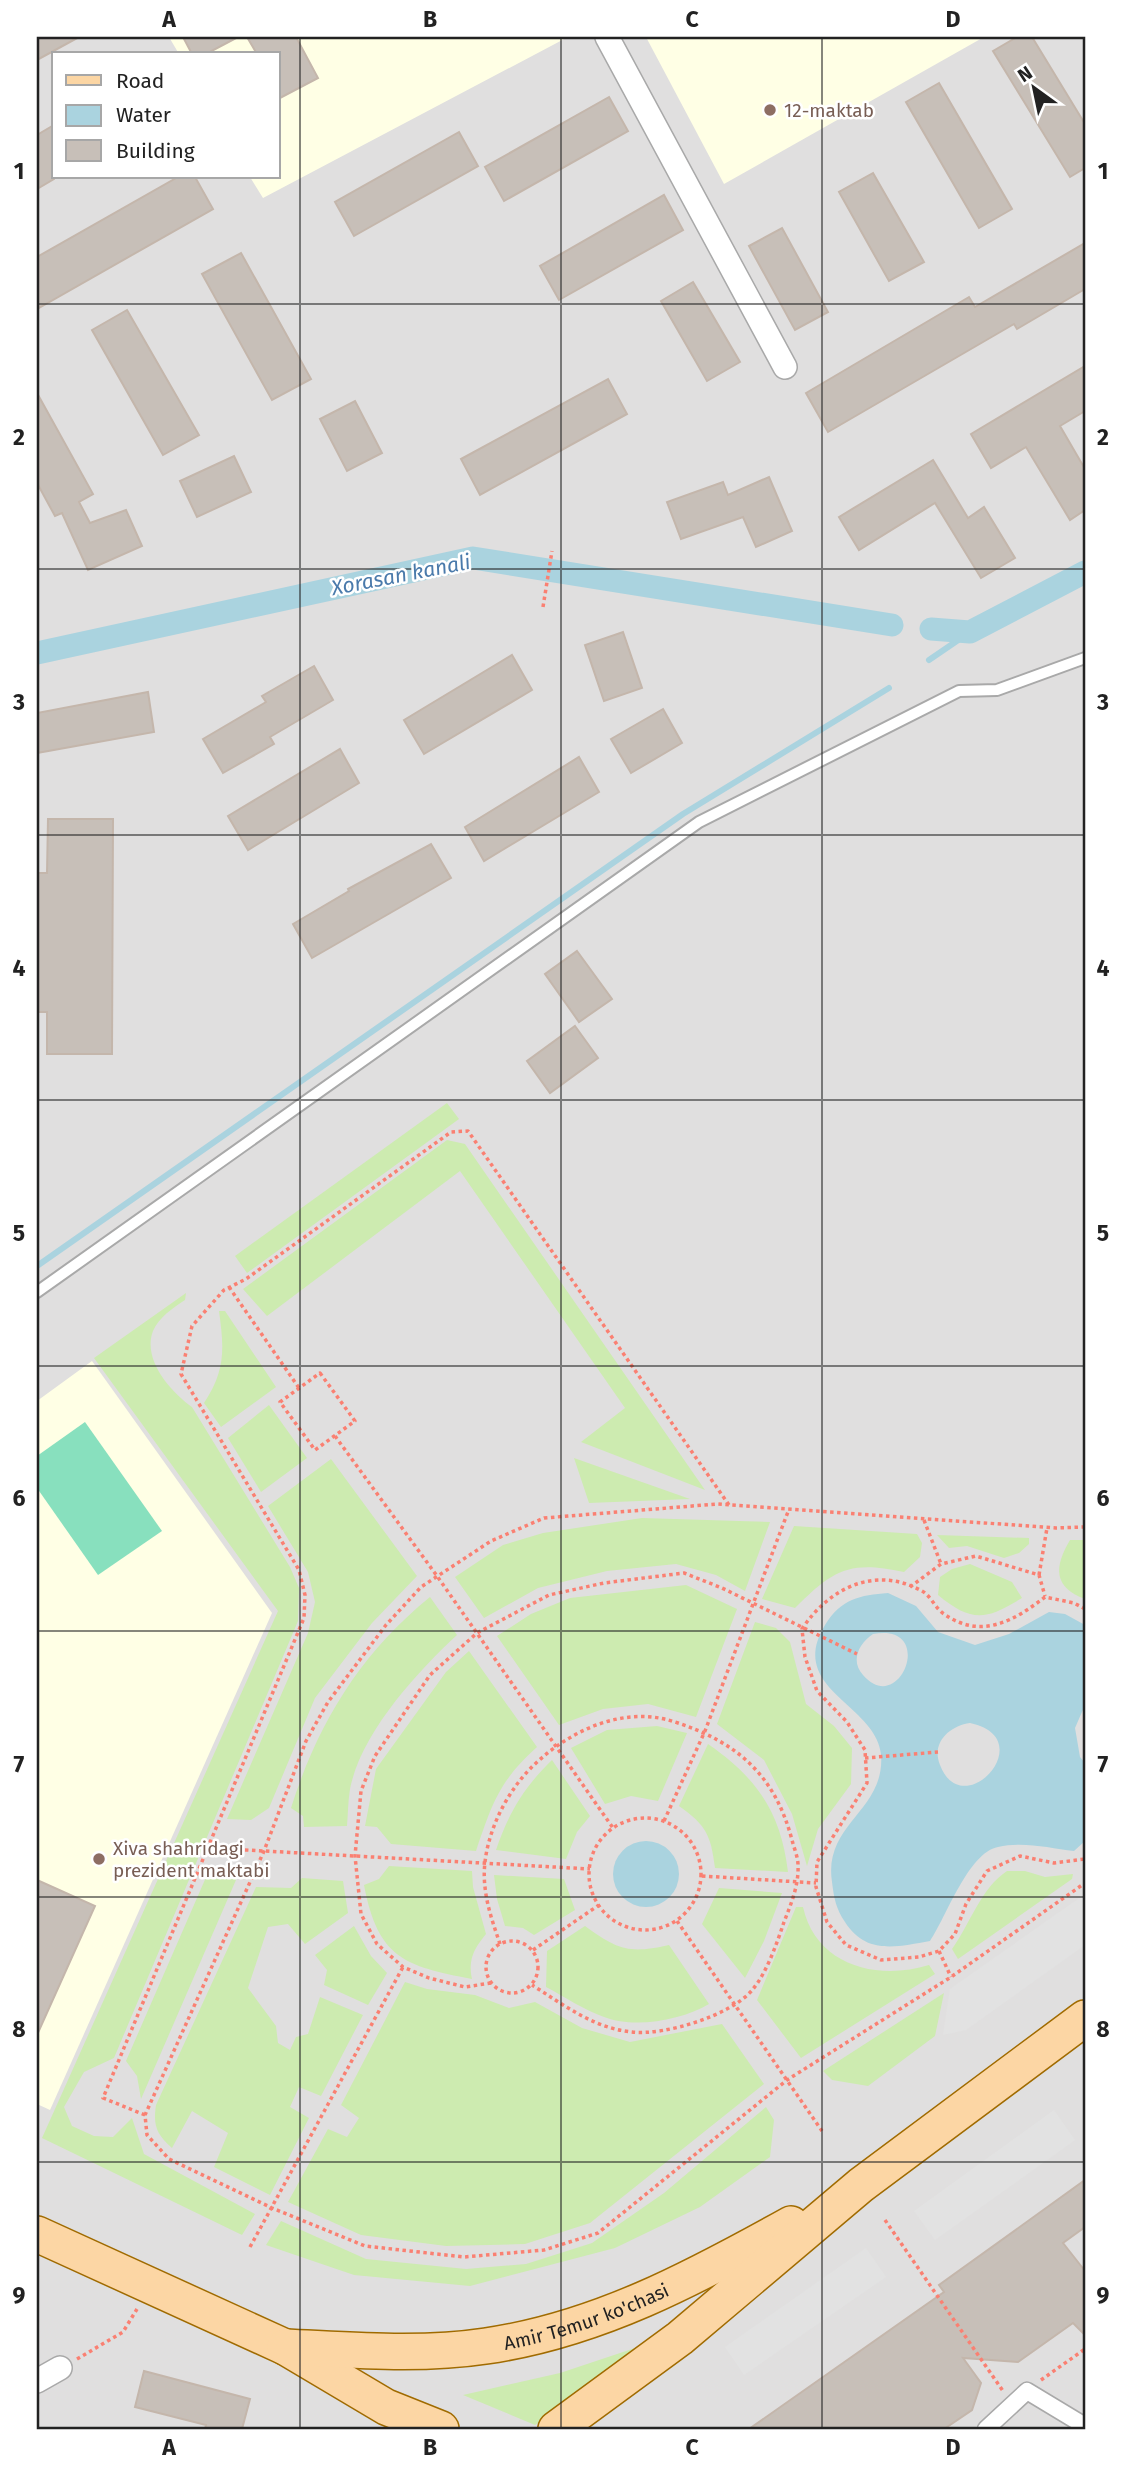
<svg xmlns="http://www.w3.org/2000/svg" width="1122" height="2466" font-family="'Fira Sans',sans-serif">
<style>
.residential{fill:#e0dfdf;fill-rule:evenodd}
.education{fill:#ffffe5}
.grass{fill:#cdebb0}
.pitch{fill:#88e0be}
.parking{fill:#e2e2e2}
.water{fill:#aad3df;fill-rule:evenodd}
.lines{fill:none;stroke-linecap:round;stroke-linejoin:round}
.stream{stroke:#aad3df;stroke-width:6}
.canal{stroke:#aad3df;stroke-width:23}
.building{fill:#c7bfb8;stroke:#c4b6ab;stroke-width:2}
.service-casing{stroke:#a9a9a9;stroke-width:14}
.pedestrian-casing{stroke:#a9a9a9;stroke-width:19}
.minor-casing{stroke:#a9a9a9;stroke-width:26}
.primary-casing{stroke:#a06b00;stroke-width:38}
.path{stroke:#fa8072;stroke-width:3.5;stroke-dasharray:3.5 3.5;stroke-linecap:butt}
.service{stroke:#fff;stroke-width:10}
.pedestrian{stroke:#fff;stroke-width:16}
.minor{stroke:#fff;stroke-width:23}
.primary{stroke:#fcd6a4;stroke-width:35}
.grid{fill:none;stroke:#222;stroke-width:2;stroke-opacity:0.55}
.education-dot{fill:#8d6e63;stroke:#fff;stroke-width:2.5}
.labels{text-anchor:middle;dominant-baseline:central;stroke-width:5;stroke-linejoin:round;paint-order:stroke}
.education-label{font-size:19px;fill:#785e54;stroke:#fff;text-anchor:start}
.street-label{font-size:19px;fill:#222;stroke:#fff}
.water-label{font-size:21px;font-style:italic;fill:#4a7aab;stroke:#fff}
.neatline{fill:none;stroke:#222;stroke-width:2.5}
.grid-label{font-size:23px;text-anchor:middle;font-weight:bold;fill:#222}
</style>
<rect width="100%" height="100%" fill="#f2efe9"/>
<path class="residential" d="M37,37H1085V2429H37ZM54,54H278V177H54Z"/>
<g class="education">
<path d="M169,37H568L263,198L250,177H278V54H179Z"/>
<path d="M646,37H984L724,184Z"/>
<path d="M92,1361L272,1613L50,2110L37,2104V1401Z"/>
</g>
<g class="grass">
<path d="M447,1103L459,1119L247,1273L235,1256Z"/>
<path d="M447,1140L465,1144L705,1490L581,1442L625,1408L460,1171L267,1316L243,1289Z"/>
<path d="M186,1293L185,1300C173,1308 159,1317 153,1331C142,1360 171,1392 192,1407L290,1567L299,1588L298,1621L114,2058L84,2072L64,2107L72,2126L94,2136L113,2137L132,2118L144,2154L255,2214L242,2235L42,2138L278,1611L94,1358Z"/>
<path d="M219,1311H225L276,1387L221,1427L204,1403C226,1370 224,1348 219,1311Z"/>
<path d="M269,1405L307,1458L261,1492L228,1438Z"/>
<path d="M574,1458L690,1499L589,1503Z"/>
<path d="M331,1459L417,1576L372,1623L315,1698L269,1808L251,1820L227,1819L308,1633L315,1602L308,1572L268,1506Z"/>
<path d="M642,1518L770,1522L745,1591L716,1575L676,1564L607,1571L538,1588L484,1618L455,1577L503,1545L543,1533Z"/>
<path d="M794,1526L917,1534L922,1543L920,1557L904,1572C849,1560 833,1570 795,1608L762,1599Z"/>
<path d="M937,1535L1029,1538V1544L1019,1553L1004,1558L967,1546L949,1548Z"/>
<path d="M1070,1540H1085V1599C1053,1587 1054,1567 1070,1540Z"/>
<path d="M970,1564L1012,1582L1022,1598C986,1620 972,1623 938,1595L940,1577L952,1569Z"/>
<path d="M686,1585L737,1609L696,1717L648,1704L603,1709L559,1725L497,1636L531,1614L570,1598Z"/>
<path d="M430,1597L457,1635C417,1672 361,1733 350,1789C348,1801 348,1814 347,1826L304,1827L303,1816L291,1808C318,1723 360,1654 430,1597Z"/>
<path d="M755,1622L776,1628L790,1642L806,1704L834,1726L852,1748L851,1784L818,1829L807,1866L792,1814L764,1760L717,1724Z"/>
<path d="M469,1651L537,1747C499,1781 492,1804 476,1851L391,1844L377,1827L365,1826L376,1769L446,1672Z"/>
<path d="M657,1726L687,1733L658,1801L631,1796L605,1804L571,1748L607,1730Z"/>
<path d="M708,1744C756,1777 781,1812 788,1872L715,1868C711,1835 706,1825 679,1806Z"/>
<path d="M552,1760L590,1816L577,1832L566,1859L496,1850C508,1814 524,1787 552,1760Z"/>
<path d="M389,1866L472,1871L473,1887L486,1934C474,1949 468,1959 472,1979C404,1966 378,1958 364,1885L379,1879Z"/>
<path d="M1007,1871H1025L1045,1877L1073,1874L1072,1879L958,1959L952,1949C970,1924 981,1888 1007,1871Z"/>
<path d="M239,1873L141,2099L137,2076L126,2061L207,1875Z"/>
<path d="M494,1875L564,1879L575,1910L534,1935L523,1928L505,1926L497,1899Z"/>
<path d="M302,1878L343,1881L348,1913L305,1944L288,1924L268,1927L248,1988L276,2026L278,2043L290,2050L296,2037L308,2034L320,1997L363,2015L321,2096L299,2087L290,2107L309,2118L270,2195L214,2167L228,2133L192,2111L172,2148C156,2134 153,2125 156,2105L256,1887L291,1888Z"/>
<path d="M719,1888L782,1893L764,1941L745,1978L702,1924Z"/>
<path d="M796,1907H803C816,1966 878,1981 929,1965L935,1974L801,2058L757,2000Z"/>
<path d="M354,1926L371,1956L387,1973L368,2005L324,1985L327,1970L315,1955Z"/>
<path d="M585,1926C618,1950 629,1954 669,1945L709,2004C682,2020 635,2029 604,2017C584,2010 565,1997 546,1987L547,1951Z"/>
<path d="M405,1982L427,1989L475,1995L509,2008L535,2002L582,2028L630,2042L722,2024L764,2084L590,2223L525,2244L446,2246L361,2235L288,2202L328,2129L347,2137L359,2118L341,2105Z"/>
<path d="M944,1993L935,2036L868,2086L832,2080L823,2071Z"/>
<path d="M766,2107L774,2120L770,2157L700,2207L615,2248L470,2286L354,2275L266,2245L281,2221L366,2259L466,2269L526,2264L592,2243L664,2193Z"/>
<path d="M653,2342L535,2425L463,2395L560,2373Z"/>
</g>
<path class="pitch" d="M85,1422L162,1531L98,1575L37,1488V1456Z"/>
<g class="parking">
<path d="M1085,1894V1945L966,2030L943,2035L950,1989Z"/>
<path d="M1054,2110L1075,2140L935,2240L914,2211Z"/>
<path d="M866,2248L886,2277L744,2375L725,2347Z"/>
</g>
<g class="water">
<path d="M888,1593L916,1606L938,1632L975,1645L1009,1634L1049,1612L1065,1614L1085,1625V1705L1075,1728L1080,1757L1085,1763V1841L1074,1851C1050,1848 1022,1841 998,1847C968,1853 947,1916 930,1941C896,1947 866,1955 845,1922C836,1909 834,1898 832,1882C823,1823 886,1811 881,1754C876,1704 786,1689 825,1625C841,1599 860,1595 888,1593ZM873,1634C937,1622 900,1718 863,1675C850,1661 859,1643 873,1634ZM970,1723C1042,1738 963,1825 940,1765C931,1743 949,1726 970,1723Z"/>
<circle cx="646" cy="1874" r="33"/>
</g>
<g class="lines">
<g class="stream">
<path d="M929,660L970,632"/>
<path d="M37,1266L683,814L889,688"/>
</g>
<g class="canal">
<path d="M931,629L970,632L1085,572"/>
<path d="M37,653L473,558L892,625"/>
</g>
</g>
<g class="building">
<path d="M37,37H79L37,60Z"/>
<path d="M183,37H238L206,54H192Z"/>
<path d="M247,37H296L318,78L278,99V54H257Z"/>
<path d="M1017,37H1032L1085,124V168L1070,177L993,51Z"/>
<path d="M939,83L1012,209L979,228L906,102Z"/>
<path d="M609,97L628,131L504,201L485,167Z"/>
<path d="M54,125V179L37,189V135Z"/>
<path d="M459,132L478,166L354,236L335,202Z"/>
<path d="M873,173L924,262L889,281L839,192Z"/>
<path d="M178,177H195L213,209L37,309V257Z"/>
<path d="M664,195L683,230L559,300L540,266Z"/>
<path d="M782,228L828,312L795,330L749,246Z"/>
<path d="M1085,243V289L1017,329L1014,324L828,432L806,393L969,297L975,307Z"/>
<path d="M241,253L311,379L272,400L202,274Z"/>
<path d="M693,282L740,362L707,381L661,301Z"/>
<path d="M127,310L199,435L163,455L92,330Z"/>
<path d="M1085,366V411L1060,426L1085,469V510L1070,520L1026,447L991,468L971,434Z"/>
<path d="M608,379L627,414L480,495L461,459Z"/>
<path d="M37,393L93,494L79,502L90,523L126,510L142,546L88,570L62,513L55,516L37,483Z"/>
<path d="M355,401L382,453L347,471L320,419Z"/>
<path d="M234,456L251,492L197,517L180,481Z"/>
<path d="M933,460L968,518L984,507L1015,558L981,578L935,503L859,550L839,517Z"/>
<path d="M769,477L792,531L756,547L743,517L681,539L667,502L723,482L728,495Z"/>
<path d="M623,632L642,688L604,701L585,645Z"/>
<path d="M512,655L532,690L424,754L404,720Z"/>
<path d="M314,666L333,700L270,737L274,744L223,773L203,739L266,702L262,696Z"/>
<path d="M148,692L154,732L37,753V713Z"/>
<path d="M663,709L682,743L631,773L611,739Z"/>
<path d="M340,749L359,783L248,850L228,816Z"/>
<path d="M579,757L599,792L484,861L465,827Z"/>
<path d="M48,819H113L112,1054H47V1012H37V873H47Z"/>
<path d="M431,844L451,878L312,958L293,924L349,891L348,889Z"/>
<path d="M577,951L612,999L579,1022L545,974Z"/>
<path d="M575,1026L598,1058L550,1093L527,1061Z"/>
<path d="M37,1880L95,1906L37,2035Z"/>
<path d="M1085,2180V2227L1063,2243L1085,2271V2335L1073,2323L1018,2362L963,2358L981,2383L972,2410L944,2429H749L944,2292L939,2285Z"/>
<path d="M144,2371L250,2399L242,2429H205L206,2425L135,2407Z"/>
</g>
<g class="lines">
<defs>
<path id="service" d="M37,1292L699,822L959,691L997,690L1085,658"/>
<path id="pedestrian" d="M986,2429L1027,2391L1085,2426"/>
<g id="minor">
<path d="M607,37L785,367"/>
<path d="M37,2381L60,2368"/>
</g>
<g id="primary">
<path d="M37,2234L285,2347L386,2407L441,2429"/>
<path id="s1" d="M285,2347C352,2350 420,2356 486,2346C597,2330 694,2278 791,2224"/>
<path d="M556,2429L680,2338L861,2185L1085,2018"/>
</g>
</defs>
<use href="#service" class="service-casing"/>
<use href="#pedestrian" class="pedestrian-casing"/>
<use href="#minor" class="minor-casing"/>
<use href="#primary" class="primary-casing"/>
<g class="path">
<path d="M543,607L552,551"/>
<path d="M229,1287L299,1388"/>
<path d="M320,1373L355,1421L315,1450L280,1402Z"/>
<path d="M335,1436L437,1576L613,1828"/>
<path d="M924,1520L941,1564"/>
<path d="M1085,1527L1056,1528L717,1504L544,1518L491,1541L421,1587L386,1625L328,1702L306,1741L264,1851L145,2115L147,2135L169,2159L272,2208L365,2246L464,2257L544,2250L598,2233L787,2080L951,1977L1085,1883"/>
<path d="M1039,1575L1047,1528"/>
<path d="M910,1587L941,1564L976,1556L1039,1575L1045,1596"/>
<path d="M1085,1609L1074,1603L1045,1597C1014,1621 981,1640 944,1614C935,1608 931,1596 922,1591C875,1565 829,1588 802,1629L805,1657L817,1691L847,1722L865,1750L867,1783L817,1862L816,1887L827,1922L846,1945L881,1960L919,1957L939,1951L955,1934L966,1904L987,1871L1020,1856L1054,1863L1085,1859"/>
<path d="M865,1758L938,1752"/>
<circle cx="645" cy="1874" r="56"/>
<path d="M664,1821L705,1731L789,1509"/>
<path d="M210,1848L590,1869"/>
<path d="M702,1876L816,1883"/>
<path d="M677,1921L822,2131"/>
<circle cx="512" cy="1967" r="26"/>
<path d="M500,1944C494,1926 487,1907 485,1887C480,1847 501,1800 528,1771C564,1733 622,1704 675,1722C737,1742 775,1775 792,1840C794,1848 798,1857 798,1865C799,1885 791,1904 784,1922C777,1943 767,1972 753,1989C733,2015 664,2036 632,2032C593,2028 564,2005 532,1985"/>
<path d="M533,1950L599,1905"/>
<path d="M939,1951L951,1977"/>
<path d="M491,1983L465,1987L429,1978L403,1967L377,1944L361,1914L355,1856L361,1791L375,1756L430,1675L477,1633L549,1595L604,1583L684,1573L722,1588L857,1654"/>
<path d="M145,2115L103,2098L304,1618L305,1595L299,1570L181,1374L192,1326L224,1290L246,1279L451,1132L468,1131L729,1505"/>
<path d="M885,2220L1003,2391"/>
<path d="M250,2247L403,1967"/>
<path d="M77,2359L123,2332L137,2309"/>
<path d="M1041,2380L1085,2349"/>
</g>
<use href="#service" class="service"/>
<use href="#pedestrian" class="pedestrian"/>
<use href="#minor" class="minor"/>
<use href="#primary" class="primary"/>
</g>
<path class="grid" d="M300,37V2429M561,37V2429M822,37V2429M37,304H1085M37,569H1085M37,835H1085M37,1100H1085M37,1366H1085M37,1631H1085M37,1897H1085M37,2162H1085"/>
<g class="education-dot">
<circle cx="770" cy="110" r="7"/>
<circle cx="99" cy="1859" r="7"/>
</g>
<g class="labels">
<g class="education-label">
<text x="784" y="110">12-maktab</text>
<text x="113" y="1848">Xiva shahridagi<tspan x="113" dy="22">prezident maktabi</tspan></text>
</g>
<g class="street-label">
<text stroke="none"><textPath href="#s1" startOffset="306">Amir Temur ko'chasi</textPath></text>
</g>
<g class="water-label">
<text transform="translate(401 575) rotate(-11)">Xorasan kanali</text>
</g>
</g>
<rect width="1122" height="2466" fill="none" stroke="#ffffff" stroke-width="77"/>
<rect x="52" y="52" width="228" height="126" fill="#ffffff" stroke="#a7a7a7" stroke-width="2"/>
<rect x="66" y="75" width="35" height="10" fill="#fcd6a4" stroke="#a7a7a7" stroke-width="2"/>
<text x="116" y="88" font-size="21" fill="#222222">Road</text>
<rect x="66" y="105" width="35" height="21" fill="#aad3df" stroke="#a7a7a7" stroke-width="2"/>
<text x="116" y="122" font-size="21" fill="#222222">Water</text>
<rect x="66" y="140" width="35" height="21" fill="#c7bfb8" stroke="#a7a7a7" stroke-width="2"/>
<text x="116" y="158" font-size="21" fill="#222222">Building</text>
<g transform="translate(1034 88) rotate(327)" stroke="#ffffff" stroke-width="5" paint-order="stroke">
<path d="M0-5L12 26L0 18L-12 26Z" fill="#222222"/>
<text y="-10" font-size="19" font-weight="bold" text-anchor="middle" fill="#222222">N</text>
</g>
<rect x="38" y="38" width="1046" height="2390" class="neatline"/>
<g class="grid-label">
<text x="169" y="27">A</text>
<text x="430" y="27">B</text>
<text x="692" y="27">C</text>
<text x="953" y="27">D</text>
<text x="19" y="179">1</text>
<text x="1103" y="179">1</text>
<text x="19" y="445">2</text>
<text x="1103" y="445">2</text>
<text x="19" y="710">3</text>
<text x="1103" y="710">3</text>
<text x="19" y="976">4</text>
<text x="1103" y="976">4</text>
<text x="19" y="1241">5</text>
<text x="1103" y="1241">5</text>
<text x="19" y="1506">6</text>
<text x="1103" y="1506">6</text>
<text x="19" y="1772">7</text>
<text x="1103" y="1772">7</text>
<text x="19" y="2037">8</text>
<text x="1103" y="2037">8</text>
<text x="19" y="2303">9</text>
<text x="1103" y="2303">9</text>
<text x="169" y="2455">A</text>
<text x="430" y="2455">B</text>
<text x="692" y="2455">C</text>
<text x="953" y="2455">D</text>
</g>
</svg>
